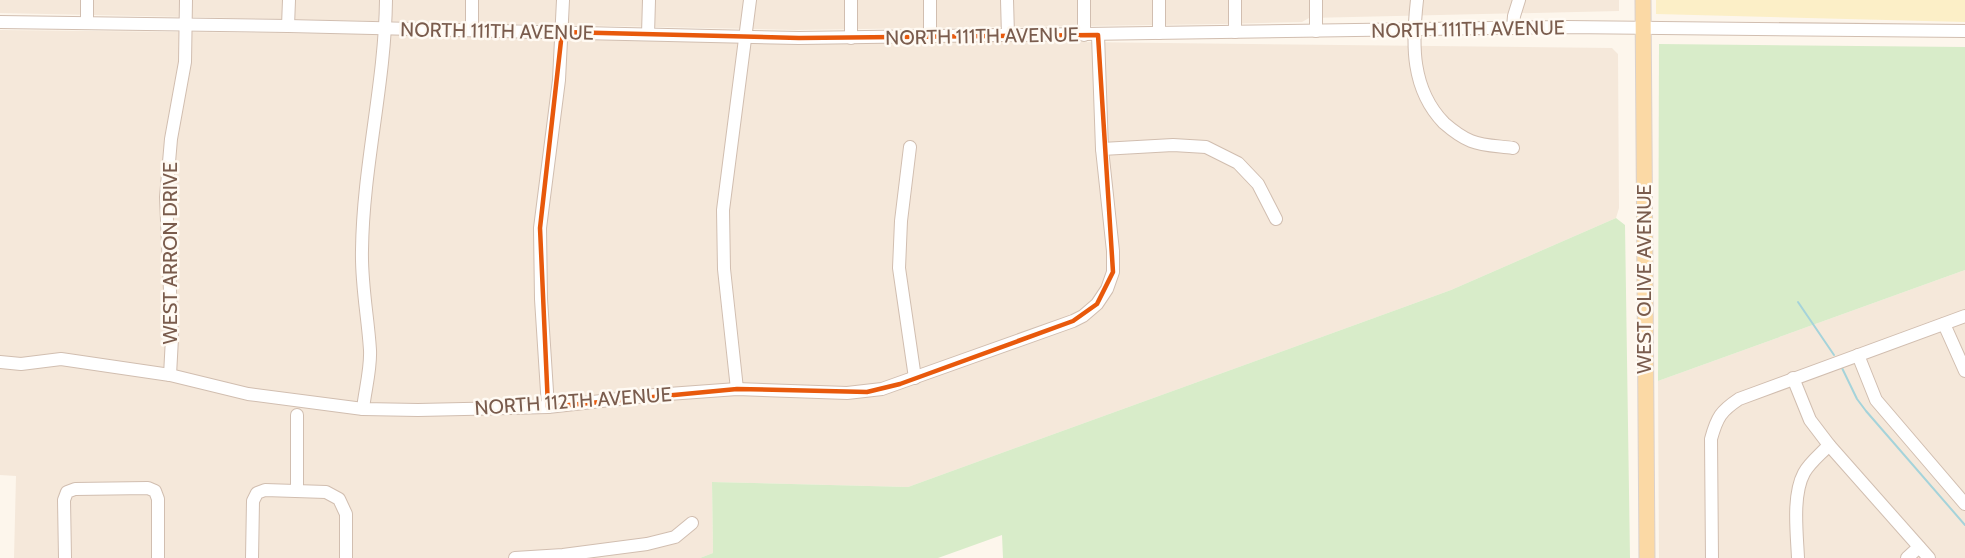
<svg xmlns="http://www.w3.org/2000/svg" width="1965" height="558" font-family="Cabin,sans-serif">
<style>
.residential{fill:#f5e8da}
.green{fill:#d8ecc9}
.sand{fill:#fcefc7}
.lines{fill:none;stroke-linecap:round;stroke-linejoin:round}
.stream{stroke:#a5d3da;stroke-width:2}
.minor-casing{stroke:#d1beb0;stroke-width:14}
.major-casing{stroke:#dad1cd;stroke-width:17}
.minor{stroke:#fff;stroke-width:12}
.major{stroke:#fbd9a5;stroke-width:15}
.marked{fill:none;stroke:#e8590c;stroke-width:4.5;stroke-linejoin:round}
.labels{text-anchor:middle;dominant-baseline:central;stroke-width:5;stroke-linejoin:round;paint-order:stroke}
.street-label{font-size:20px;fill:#7a5c4d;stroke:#fffaf3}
</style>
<rect width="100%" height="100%" fill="#fdf6ec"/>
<g class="residential">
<path d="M0,0H1619V11L1309,18L1302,22L1222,24L795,30L0,13Z"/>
<path d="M0,30L1612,48L1618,54L1619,208L1616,218L1451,290L908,487L712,482L713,553L700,558H14L16,476L0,475Z"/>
<path d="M1965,270V558H1659L1658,381Z"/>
</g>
<g class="green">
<path d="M1659,44L1965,47V270L1658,381Z"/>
<path d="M1616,218L1625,225L1630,558H1003L1002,535L938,558H700L713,553L712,482L908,487L1451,290Z"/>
</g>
<path class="sand" d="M1656,0H1965V22L1656,14Z"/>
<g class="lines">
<g class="stream">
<path d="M1798,302L1834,355"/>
<path d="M1842,368L1857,399L1866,411L1965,525"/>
</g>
<defs>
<g id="minor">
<path d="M851,0V38"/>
<path d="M1007,0L1008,35"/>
<path d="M1084,0V35"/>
<path d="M1159,0V33"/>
<path d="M1235,0V32"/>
<path d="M1417,0C1412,44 1411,89 1444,123C1452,130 1461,137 1471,141C1483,146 1499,146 1513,148"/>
<path d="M0,22L288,26L799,38L1566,27L1965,31"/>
<path d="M87,23V0"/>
<path d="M288,26L289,0"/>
<path d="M1513,28L1514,16L1519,0"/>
<path d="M472,30V0"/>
<path d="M1316,31V0"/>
<path d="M648,34L649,0"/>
<path d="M930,36V0"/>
<path d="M910,147L901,221L899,268L915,378"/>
<path d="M1102,149L1173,145L1206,147L1238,163L1258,184L1276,219"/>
<path d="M1944,324L1965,371"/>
<path d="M1858,355L1876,400L1965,504"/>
<path d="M0,362L21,364L61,359L170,375L248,394L363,409L418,410L548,407L655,395L737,389L847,393L882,389L1073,321L1083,316L1097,304L1107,289L1113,272V251L1102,149L1098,35"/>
<path d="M170,375L172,338L166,197L171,139L185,62L186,0"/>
<path d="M1793,378L1810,420L1829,445L1929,558"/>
<path d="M737,389L724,269L723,210L750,0"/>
<path d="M548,407L541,299L540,228L559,80L563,0"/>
<path d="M363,409C365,390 371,369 370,350C368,317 361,284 362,250C363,166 385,84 386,0"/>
<path d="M297,415V491"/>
<path d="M65,558L64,500L67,492L75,489L148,488L155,491L158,499V558"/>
<path d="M252,558L253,501L257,493L265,490L326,492L339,499L346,514V558"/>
<path d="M515,558L563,555L647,544L675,537L692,523"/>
<path d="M1712,558L1711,439C1717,417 1721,411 1739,399L1965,316"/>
<path d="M1798,558C1797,534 1792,495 1804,473C1810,462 1821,454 1829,445"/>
<path d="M1907,558L1919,547"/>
</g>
<path id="major" d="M1643,0L1647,558"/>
</defs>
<use href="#minor" class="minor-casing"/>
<use href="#major" class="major-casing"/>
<use href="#minor" class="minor"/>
<use href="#major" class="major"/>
</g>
<path class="marked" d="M562,32L799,38L1098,35L1113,272L1097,304L1073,321L900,384L867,392L737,389L548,407L540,228Z"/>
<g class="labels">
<g class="street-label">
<text transform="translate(1468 29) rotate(-1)">NORTH 111TH AVENUE</text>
<text transform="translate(497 31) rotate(1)">NORTH 111TH AVENUE</text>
<text transform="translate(982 36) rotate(-1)">NORTH 111TH AVENUE</text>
<text transform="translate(170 253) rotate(-90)">WEST ARRON DRIVE</text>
<text transform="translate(1644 279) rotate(-90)">WEST OLIVE AVENUE</text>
<text transform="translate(573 401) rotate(-4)">NORTH 112TH AVENUE</text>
</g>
</g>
</svg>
